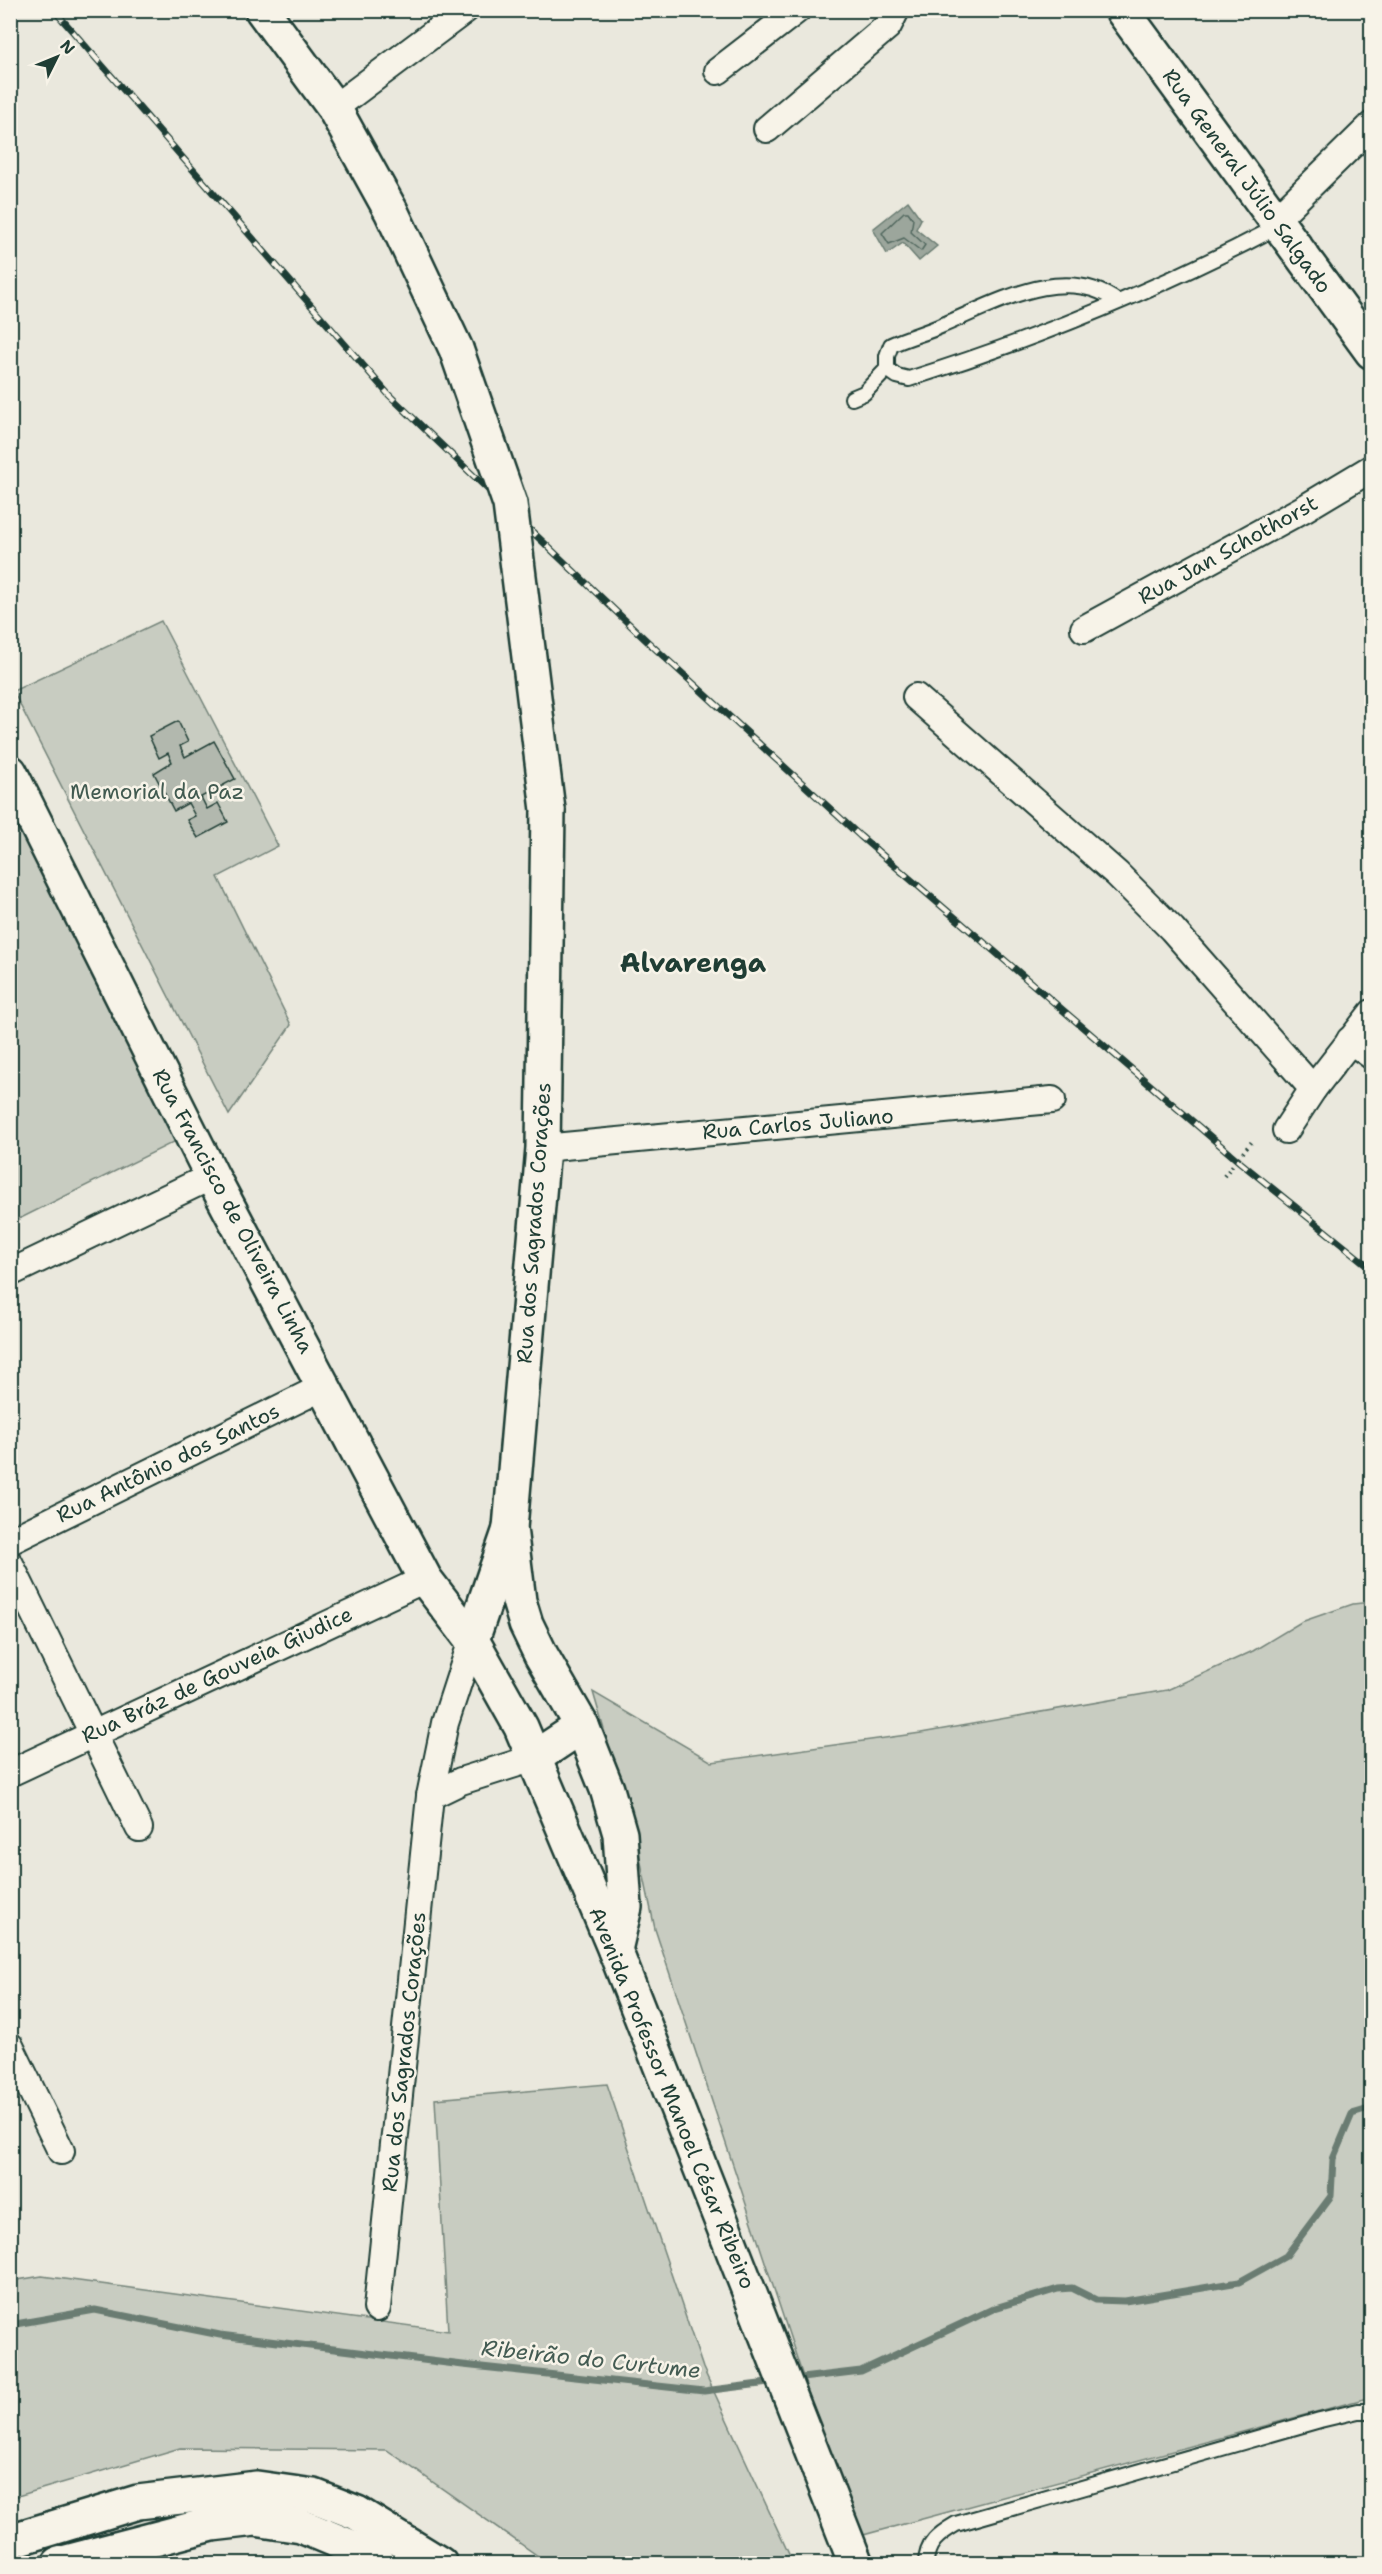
<svg xmlns="http://www.w3.org/2000/svg" width="1382" height="2574" font-family="'Shantell Sans',sans-serif">
<style>
.green{fill:#c8ccc1;stroke:#74847a;stroke-width:1.5}
.water{fill:#9ca69c;stroke:#6a7c72;stroke-width:1.5}
.lines{fill:none;stroke-linecap:round;stroke-linejoin:round}
.shore{stroke:#51675e;stroke-width:1.5}
.stream{stroke:#6a7c72;stroke-width:7}
.building{fill:#b2b8ae;stroke:#1f3d34;stroke-width:1.5}
.service-casing{stroke:#1f3d34;stroke-width:18}
.minor-casing{stroke:#1f3d34;stroke-width:30}
.tertiary-casing{stroke:#1f3d34;stroke-width:38}
.secondary-casing{stroke:#1f3d34;stroke-width:38}
.primary-casing{stroke:#1f3d34;stroke-width:38}
.path{stroke:#1f3d34;stroke-width:4;stroke-dasharray:1.5 4.5;stroke-linecap:butt}
.service{stroke:#f7f3e8;stroke-width:14}
.minor{stroke:#f7f3e8;stroke-width:26}
.tertiary{stroke:#f7f3e8;stroke-width:33}
.secondary{stroke:#f7f3e8;stroke-width:33}
.primary{stroke:#f7f3e8;stroke-width:33}
.rail-casing{stroke:#1f3d34;stroke-width:7}
.rail{stroke:#f7f3e8;stroke-width:4.5;stroke-dasharray:14;stroke-linecap:butt}
.secondary-bridge-casing{stroke:#1f3d34;stroke-width:38;stroke-linecap:butt}
.secondary-bridge{stroke:#f7f3e8;stroke-width:33}
.labels{text-anchor:middle;dominant-baseline:central;stroke-width:5;stroke-linejoin:round;paint-order:stroke}
.street-label{font-size:21px;fill:#1f3d34;stroke:#f7f3e8}
.park-label{font-size:21px;fill:#415a50;stroke:#f7f3e8}
.water-label{font-size:22px;font-style:italic;fill:#445c53;stroke:#f7f3e8}
.district-label{font-size:27px;font-weight:bold;fill:#1f3d34;stroke:#f7f3e8}
</style>
<rect width="100%" height="100%" fill="#eae8dd"/>
<filter id="ink" filterUnits="userSpaceOnUse"><feTurbulence type="fractalNoise" baseFrequency=".0167" numOctaves="2"/><feDisplacementMap in="SourceGraphic" scale="12" xChannelSelector="R" yChannelSelector="G"/><feConvolveMatrix kernelMatrix="1 2 1 2 8 2 1 2 1" color-interpolation-filters="sRGB"/></filter>
<g filter="url(#ink)">
<g class="green">
<path d="M161,621L278,846L218,877L291,1025L229,1115L13,691Z"/>
<path d="M10,805L176,1141L11,1223H10Z"/>
<path d="M1371,1602V2397L856,2537L655,1929L636,1839L593,1692L712,1762L921,1733L1167,1690L1253,1651L1301,1622L1353,1604Z"/>
<path d="M607,2084L703,2368L793,2563H548L387,2450L180,2448L11,2498V2281L42,2276L448,2331L435,2099Z"/>
</g>
<path class="water" d="M908,201L921,219L916,229L937,246L919,261L903,243L887,254L873,229Z"/>
<g class="lines">
<path class="shore" d="M904,212H908L913,219L911,232L925,245L921,251L904,238L889,244L882,233Z"/>
<g class="stream">
<path d="M10,2325L95,2310L220,2335L463,2365L704,2391L776,2382"/>
<path d="M793,2379L861,2371L995,2308L1058,2289L1072,2288L1096,2300L1125,2301L1239,2282L1286,2256L1331,2196L1333,2159L1352,2114L1372,2108"/>
</g>
</g>
<path class="building" d="M178,721L188,742L180,746L185,757L214,741L235,779L201,797L207,809L218,803L228,822L198,838L187,820L195,816L188,803L174,811L154,773L172,762L168,753L159,758L149,736Z"/>
<g class="lines">
<defs>
<g id="service">
<path d="M1118,302C1065,262 996,303 943,325C926,333 908,337 891,345L887,356V369L897,376L909,379C1037,339 1161,288 1279,226"/>
<path d="M852,398L864,393L887,369"/>
<path d="M926,2564C926,2543 939,2534 956,2524L1320,2420L1358,2411H1372"/>
</g>
<g id="minor">
<path d="M718,71L797,10"/>
<path d="M334,108L465,10"/>
<path d="M767,129L888,26L896,10"/>
<path d="M1275,220L1372,125"/>
<path d="M1084,629L1305,508L1372,468"/>
<path d="M916,697L1117,874L1172,929L1313,1089"/>
<path d="M1350,1040L1372,1056"/>
<path d="M1286,1130L1313,1089L1372,1013"/>
<path d="M543,1148L1052,1100"/>
<path d="M10,1273L212,1176"/>
<path d="M10,1541L325,1386"/>
<path d="M10,1564L139,1828"/>
<path d="M10,1773L425,1579"/>
<path d="M430,1796L461,1781L534,1758"/>
<path d="M10,2046L61,2151"/>
<path d="M377,2308L430,1796L445,1723L472,1640"/>
</g>
<path id="tertiary" d="M1122,10L1372,352"/>
<g id="secondary">
<path d="M262,10L334,108L391,211L456,349"/>
<path d="M10,772L212,1176L425,1579L472,1640L521,1727L615,1950L856,2564"/>
<path d="M548,810L543,1148L510,1528L519,1601L526,1624L541,1655L582,1726L607,1789L620,1834L625,1907L615,1950"/>
<path d="M472,1640L510,1529"/>
<path d="M534,1758L582,1726"/>
</g>
<g id="primary">
<path d="M10,2541L138,2502L257,2488L314,2496L357,2513L440,2564"/>
<path d="M59,2564L212,2524L255,2519L301,2526L356,2549L379,2564"/>
</g>
</defs>
<use href="#service" class="service-casing"/>
<use href="#minor" class="minor-casing"/>
<use href="#tertiary" class="tertiary-casing"/>
<use href="#secondary" class="secondary-casing"/>
<use href="#primary" class="primary-casing"/>
<path class="path" d="M1224,1176L1254,1139"/>
<use href="#service" class="service"/>
<use href="#minor" class="minor"/>
<use href="#tertiary" class="tertiary"/>
<use href="#secondary" class="secondary"/>
<use href="#primary" class="primary"/>
<defs>
<path id="rail" d="M54,10L389,395L648,642L860,836L1241,1163L1372,1269"/>
</defs>
<use href="#rail" class="rail-casing"/>
<use href="#rail" class="rail"/>
<defs>
<path id="secondary-bridge" d="M456,349L510,504L548,810"/>
</defs>
<use href="#secondary-bridge" class="secondary-bridge-casing"/>
<use href="#secondary-bridge" class="secondary-bridge"/>
</g>
</g>
<g class="labels">
<g class="street-label">
<text transform="translate(1247 181) rotate(54)">Rua General Júlio Salgado</text>
<text transform="translate(1228 550) rotate(-29)">Rua Jan Schothorst</text>
<text transform="translate(798 1124) rotate(-5)">Rua Carlos Juliano</text>
<text transform="translate(233 1211) rotate(62)">Rua Francisco de Oliveira Linha</text>
<text transform="translate(534 1223) rotate(-86)">Rua dos Sagrados Corações</text>
<text transform="translate(168 1463) rotate(-26)">Rua Antônio dos Santos</text>
<text transform="translate(217 1675) rotate(-25)">Rua Bráz de Gouveia Giudice</text>
<text transform="translate(404 2052) rotate(-84)">Rua dos Sagrados Corações</text>
<text transform="translate(672 2098) rotate(68)">Avenida Professor Manoel César Ribeiro</text>
</g>
<g class="park-label">
<text x="157" y="792">Memorial da Paz</text>
</g>
<g class="water-label">
<text transform="translate(591 2359) rotate(6)">Ribeirão do Curtume</text>
</g>
<g class="district-label">
<text x="693" y="962">Alvarenga</text>
</g>
</g>
<rect width="1382" height="2574" fill="none" stroke="#f7f3e8" stroke-width="36"/>
<rect x="18" y="18" width="1346" height="2538" fill="none" stroke="#1f3d34" stroke-width="2" filter="url(#ink)"/>
<g transform="translate(57 57) rotate(47)" stroke="#f7f3e8" stroke-width="4.5" paint-order="stroke">
<path d="M0-4.5L10 22L0 15L-10 22Z" fill="#1f3d34"/>
<text y="-9" font-size="16" font-weight="bold" text-anchor="middle" fill="#1f3d34">N</text>
</g>
</svg>
